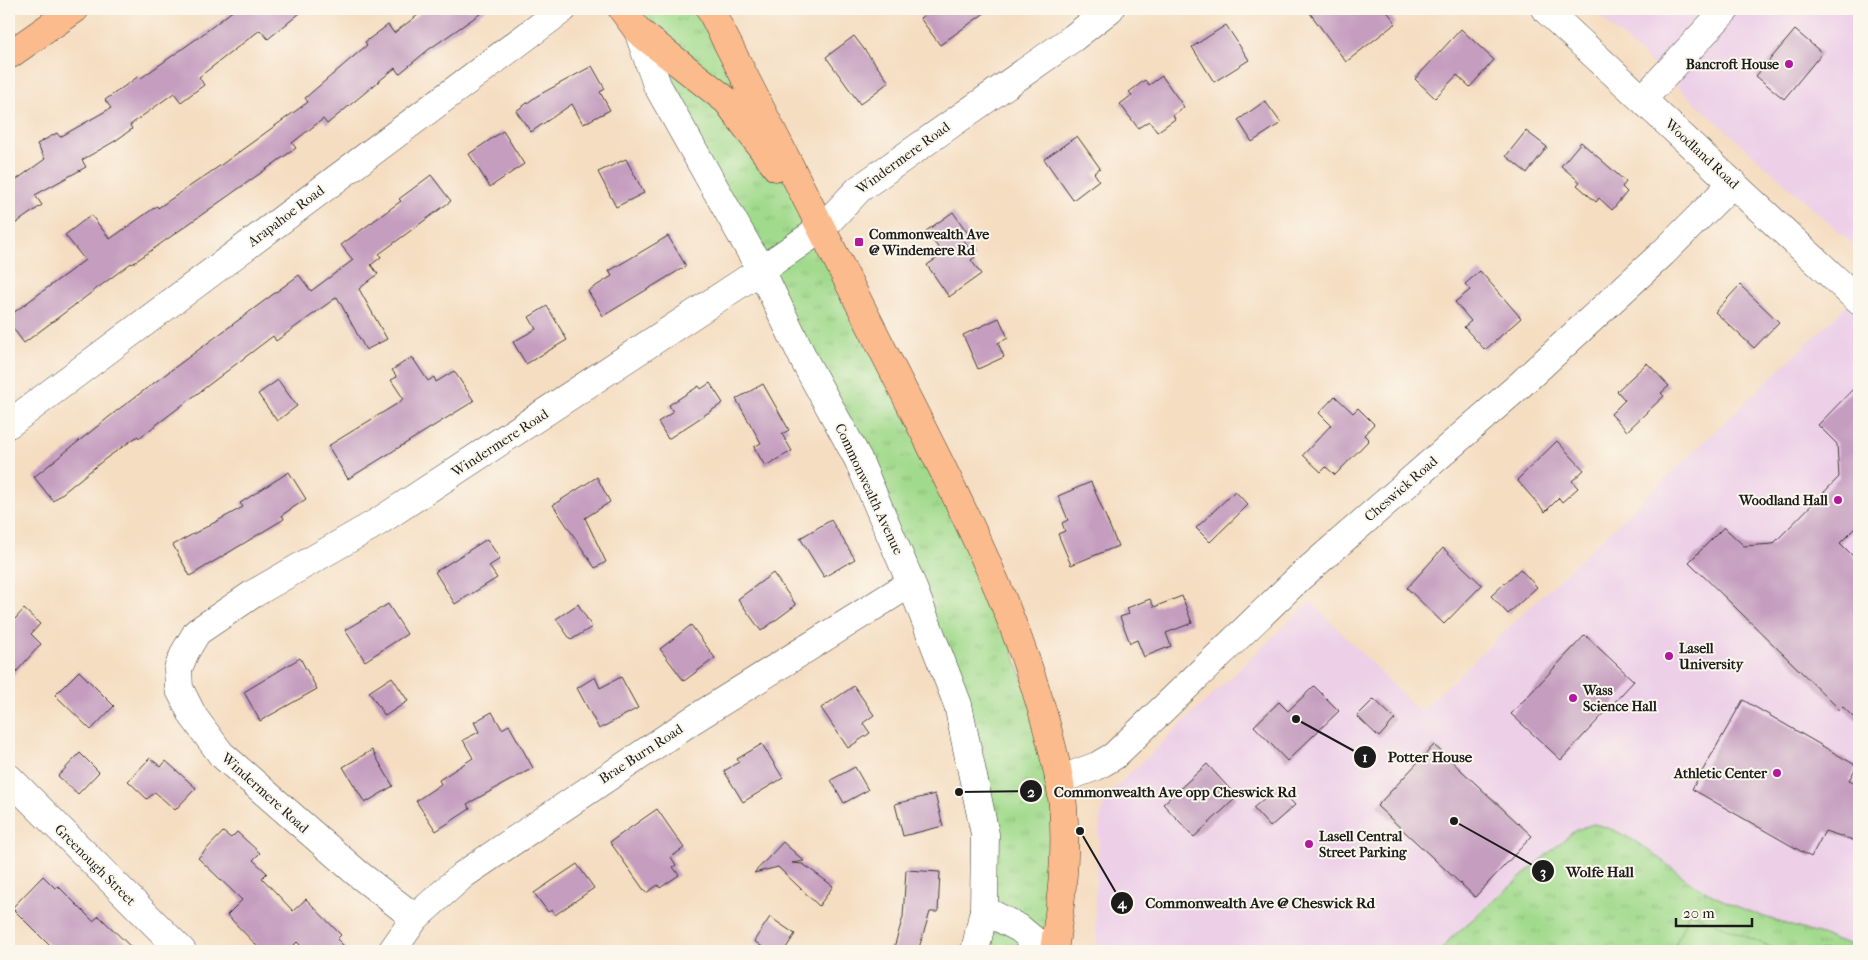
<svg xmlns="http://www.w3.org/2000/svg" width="1868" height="960" font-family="'IM FELL French Canon',serif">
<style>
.built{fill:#edd0e8}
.park{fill:url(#park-tufts);stroke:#5e7b54}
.garden{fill:#a1da8c;stroke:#5e7b54}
.building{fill:#c59ebf}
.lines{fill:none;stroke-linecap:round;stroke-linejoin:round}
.minor-casing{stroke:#3d3935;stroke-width:29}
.major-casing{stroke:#3d3935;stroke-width:29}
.minor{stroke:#fff;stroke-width:28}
.major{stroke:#fbbb8c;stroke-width:28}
.poi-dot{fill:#b5179e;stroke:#fbf7ec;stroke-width:2}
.labels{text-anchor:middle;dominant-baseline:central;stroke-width:4;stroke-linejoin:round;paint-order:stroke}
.poi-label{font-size:14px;font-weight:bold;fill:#1c1c1c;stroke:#fbf7ec;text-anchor:start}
.street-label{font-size:14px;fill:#1c1c1c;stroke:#fbf7ec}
.leader{fill:none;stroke:#1c1c1c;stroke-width:2}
.callout-dot{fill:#1c1c1c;stroke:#fbf7ec;stroke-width:2}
.mark-label{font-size:15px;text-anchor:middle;font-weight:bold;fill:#fff}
.callout-label{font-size:15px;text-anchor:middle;font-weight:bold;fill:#1c1c1c;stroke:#fbf7ec;stroke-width:4;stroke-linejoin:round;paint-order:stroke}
</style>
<defs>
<pattern id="park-tufts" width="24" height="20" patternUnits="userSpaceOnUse" patternTransform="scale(1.25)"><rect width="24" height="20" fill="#a1da8c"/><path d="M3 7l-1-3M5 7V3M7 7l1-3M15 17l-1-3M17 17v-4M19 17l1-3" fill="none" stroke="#8aba78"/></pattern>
</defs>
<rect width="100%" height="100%" fill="#fbf7ec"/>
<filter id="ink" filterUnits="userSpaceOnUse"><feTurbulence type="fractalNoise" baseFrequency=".02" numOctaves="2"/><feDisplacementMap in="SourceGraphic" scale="10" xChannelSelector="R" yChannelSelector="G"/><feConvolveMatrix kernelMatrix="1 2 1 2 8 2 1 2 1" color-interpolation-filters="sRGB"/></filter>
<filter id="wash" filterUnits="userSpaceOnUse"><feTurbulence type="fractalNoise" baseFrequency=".0096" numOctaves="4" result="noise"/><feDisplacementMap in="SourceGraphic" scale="20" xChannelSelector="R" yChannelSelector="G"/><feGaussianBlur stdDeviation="1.12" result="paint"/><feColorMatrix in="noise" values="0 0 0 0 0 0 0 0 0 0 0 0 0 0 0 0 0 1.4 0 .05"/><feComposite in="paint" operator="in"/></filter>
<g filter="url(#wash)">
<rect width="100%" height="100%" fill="#f5ddc1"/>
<g class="built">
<path d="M1592,9H1859V250L1608,24Z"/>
<path d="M1859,294V951H1097L1095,900L1100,820L1105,801L1114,789L1310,601L1420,712Z"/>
</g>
<g class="park">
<path d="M618,9H710L958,499L1059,780L1054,951H975L985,834L911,583Z"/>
<path d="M1593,824C1640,833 1672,875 1714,896C1758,918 1808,930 1855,946L1859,948V951H1440L1450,939L1574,831Z"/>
</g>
<path class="garden" d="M1689,912L1780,951H1673Z"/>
<g id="blocks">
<g class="building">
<path d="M235,9H305L268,39L260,30L199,77L204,85L181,102L174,93L130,125L132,129L115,141L82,160L86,167L35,195L42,205L9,228V185L45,159L37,144L57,133L60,137L111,108L105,100L139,76L141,78L199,37Z"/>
<path d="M426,9H487L428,50L399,74L395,68L327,124L323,119L292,143L296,148L132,264L131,263L24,343L9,323V316L85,260L65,235L91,215L110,239L157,206L158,208L221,165L308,102L305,98L367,45L365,42L388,25L394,33Z"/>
<path d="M933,9H990L940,45L920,18Z"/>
<path d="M1307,9H1385L1396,23L1346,62Z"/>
<path d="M1226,25L1249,60L1214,82L1192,47Z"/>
<path d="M1461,29L1494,60L1470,87L1457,75L1435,98L1415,79Z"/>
<path d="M1795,30L1822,53L1784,99L1756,76Z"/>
<path d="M854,36L889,82L860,104L826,57Z"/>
<path d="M592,66L605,89L600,92L610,110L583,124L572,104L531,132L516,111L537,96Z"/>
<path d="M1162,76L1184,107L1173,115L1175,119L1157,132L1149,121L1138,128L1120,104L1132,95L1129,92L1145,80L1149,85Z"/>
<path d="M1265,101L1281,123L1252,142L1238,120Z"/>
<path d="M503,131L524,164L490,187L469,154Z"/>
<path d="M1526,131L1547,147L1527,173L1506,156Z"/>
<path d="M1077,136L1100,168L1094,173L1099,180L1073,200L1044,159Z"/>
<path d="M1581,142L1626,182L1622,187L1627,192L1612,210L1599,198L1596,202L1577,185L1580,182L1561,166Z"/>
<path d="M626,159L644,193L616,207L598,172Z"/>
<path d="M431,175L451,201L379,254L381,257L371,265L378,274L359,289L387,339L366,350L337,297L276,341L273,336L139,438L138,436L105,459L53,501L34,477L119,409L299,275L311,291L353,260L341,245L401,201L399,199Z"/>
<path d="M953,212L969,235L963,240L975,257L971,260L981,274L949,297L927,265L943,254L926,231Z"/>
<path d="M668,236L686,266L603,316L588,291L612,276L609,271Z"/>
<path d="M1480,271L1521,318L1485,350L1464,327L1471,321L1455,302L1470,290L1465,284Z"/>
<path d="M1740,285L1779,322L1754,348L1715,312Z"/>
<path d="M547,306L567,340L526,364L513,342L536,329L529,317Z"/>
<path d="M999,318L1008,338L998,343L1004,357L978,369L963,335Z"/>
<path d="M412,357L428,381L434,377L436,382L454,371L474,401L348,479L328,446L400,402L403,398L391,380L397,377L392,370Z"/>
<path d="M1647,363L1669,386L1661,393L1664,396L1627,431L1611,414L1625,400L1617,391Z"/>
<path d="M278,380L297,406L277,421L258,394Z"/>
<path d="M710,383L723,403L668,439L658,422L673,412L669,405L699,386L701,389Z"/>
<path d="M1859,383V524L1840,543L1859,562V723L1843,707L1840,710L1689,562L1724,527L1744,546L1773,544L1839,477L1837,444L1818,425Z"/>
<path d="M763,384L789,430L782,434L792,451L765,466L754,447L761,443L736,399Z"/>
<path d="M1335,396L1353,413L1358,408L1374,424L1364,435L1369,440L1335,475L1326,467L1321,472L1303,455L1331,425L1319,413Z"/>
<path d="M1557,441L1584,470L1572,481L1578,488L1562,502L1559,498L1545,512L1517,480Z"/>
<path d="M289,472L306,499L282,515L284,519L190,576L173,545L243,507L240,503Z"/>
<path d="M597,477L610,502L585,518L606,562L595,568L553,505Z"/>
<path d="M1091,482L1118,546L1071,565L1058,534L1065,531L1062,523L1068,520L1058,496Z"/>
<path d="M1235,491L1248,505L1210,542L1196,528Z"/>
<path d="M831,520L855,559L824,577L800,538Z"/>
<path d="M487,539L500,559L489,566L497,578L455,604L435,572Z"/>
<path d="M1443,548L1482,585L1444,624L1407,588Z"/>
<path d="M1520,569L1537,587L1508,614L1491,596Z"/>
<path d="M773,573L796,605L761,631L738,599Z"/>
<path d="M1182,596L1192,623L1166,633L1171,646L1144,657L1137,640L1130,643L1120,617L1129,614L1127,608L1150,599L1154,607Z"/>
<path d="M388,604L407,634L365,661L345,630Z"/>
<path d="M578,604L592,627L571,640L556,619Z"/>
<path d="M24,609L40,624L31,634L41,644L9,680V613L15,619Z"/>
<path d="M691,625L715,658L684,681L660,649Z"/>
<path d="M1585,635L1634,681L1561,760L1511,714Z"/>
<path d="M300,658L317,689L260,721L244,692Z"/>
<path d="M79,671L114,706L91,730L55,695Z"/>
<path d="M392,677L408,701L385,716L369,692Z"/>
<path d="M595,677L600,688L621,677L638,708L599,729L577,688Z"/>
<path d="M854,686L874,715L863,723L870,733L848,748L821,708Z"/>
<path d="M1314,686L1339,711L1287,761L1254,726L1279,702L1288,711Z"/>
<path d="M1374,699L1395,719L1379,737L1357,716Z"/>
<path d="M1743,700L1857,766L1849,780L1859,785V842L1825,831L1811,857L1692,789Z"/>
<path d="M492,712L502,729L509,725L533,768L467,804L470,809L436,831L416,801L441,784L439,780L473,758L463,740L479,732L474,722Z"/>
<path d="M762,744L783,778L743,802L724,771L739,762L737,759Z"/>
<path d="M1434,745L1532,836L1475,897L1377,806Z"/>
<path d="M372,750L393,786L365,803L343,767Z"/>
<path d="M80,753L99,772L78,794L58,776Z"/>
<path d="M150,758L161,767L166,761L196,788L175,810L155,792L147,799L128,781Z"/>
<path d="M1207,764L1237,797L1194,837L1163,804Z"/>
<path d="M855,767L868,790L844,803L831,780Z"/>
<path d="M1278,787L1295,805L1270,827L1253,808Z"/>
<path d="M935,794L943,826L903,836L895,804Z"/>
<path d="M657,809L684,848L671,857L676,865L673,867L679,875L660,888L658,885L646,893L610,842Z"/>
<path d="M223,832L231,838L237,832L260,853L253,860L267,873L262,878L293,911L306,899L341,935L337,939L349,951H306L297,942L288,951H262L227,915L242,900L198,858Z"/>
<path d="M783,842L804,861L792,863L803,864L833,886L819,906L778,867L754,873Z"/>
<path d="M577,864L594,888L555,915L552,910L548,912L534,893Z"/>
<path d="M906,870L940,872L938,912H930L918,951H893L903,917Z"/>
<path d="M43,876L55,888L58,886L93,921L99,916L135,951H55L12,908Z"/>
<path d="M770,917L795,934L784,951H768L754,941Z"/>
</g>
</g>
</g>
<g filter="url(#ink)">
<use href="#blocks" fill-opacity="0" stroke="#3d3935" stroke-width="1"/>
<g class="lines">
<defs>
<g id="minor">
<path d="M1545,9L1859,301"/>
<path d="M638,31L657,85L761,270L805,362L858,459L911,583L958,705L985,834L984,910L975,951"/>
<path d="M1643,99L1726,9"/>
<path d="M9,424L563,9"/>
<path d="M9,778L182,951"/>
<path d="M1059,780L1097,766L1114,756L1299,578L1520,385L1663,253L1733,183"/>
<path d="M984,910L1019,928L1047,951"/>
<path d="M415,918L357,873L221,754L193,716L179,688L178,669L185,652L197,632L253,594L378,522L761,270L822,228L859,189L1073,38L1110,9"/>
<path d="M392,951L415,918L463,875L691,721L911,583"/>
</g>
<g id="major">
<path d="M622,9L638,31L727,101L776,167"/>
<path d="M710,9C774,135 839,262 902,388C965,513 1031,640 1059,778C1070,833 1062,896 1054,951"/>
<path d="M9,55L75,9"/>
</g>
</defs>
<use href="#minor" class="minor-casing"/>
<use href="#major" class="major-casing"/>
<use href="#minor" class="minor"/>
<use href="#major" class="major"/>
</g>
</g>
<g class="poi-dot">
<circle cx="1789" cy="64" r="5"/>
<rect x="854" y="237" width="10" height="10" rx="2.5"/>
<circle cx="1838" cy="500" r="5"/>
<circle cx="1669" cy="656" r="5"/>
<circle cx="1573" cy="698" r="5"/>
<circle cx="1777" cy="773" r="5"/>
<circle cx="1309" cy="844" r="5"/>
</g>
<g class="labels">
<g class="poi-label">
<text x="1779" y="64" text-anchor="end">Bancroft House</text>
<text x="869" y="234">Commonwealth Ave<tspan x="869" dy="16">@ Windemere Rd</tspan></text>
<text x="1828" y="500" text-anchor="end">Woodland Hall</text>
<text x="1679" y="648">Lasell<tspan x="1679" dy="16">University</tspan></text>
<text x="1583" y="690">Wass<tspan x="1583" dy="16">Science Hall</tspan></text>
<text x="1767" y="773" text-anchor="end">Athletic Center</text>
<text x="1319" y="836">Lasell Central<tspan x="1319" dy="16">Street Parking</tspan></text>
</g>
<g class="street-label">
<text transform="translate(1702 154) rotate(43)">Woodland Road</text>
<text transform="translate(903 158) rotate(-36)">Windermere Road</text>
<text transform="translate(286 216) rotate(-37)">Arapahoe Road</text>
<text transform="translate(500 443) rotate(-33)">Windermere Road</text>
<text transform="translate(869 489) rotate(65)">Commonwealth Avenue</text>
<text transform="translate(1401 489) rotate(-41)">Cheswick Road</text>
<text transform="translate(641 754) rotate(-33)">Brae Burn Road</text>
<text transform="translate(265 793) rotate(42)">Windermere Road</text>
<text transform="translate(95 865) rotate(45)">Greenough Street</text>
</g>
</g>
<path class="leader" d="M1296 719L1365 757M959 792L1031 791M1454 821L1543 871M1080 831L1122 903"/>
<g class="callout-dot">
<circle cx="1296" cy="719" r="5"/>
<circle cx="959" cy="792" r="5"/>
<circle cx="1454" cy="821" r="5"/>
<circle cx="1080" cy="831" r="5"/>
<circle cx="1365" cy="757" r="12"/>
<circle cx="1031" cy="791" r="12"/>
<circle cx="1543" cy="871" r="12"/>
<circle cx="1122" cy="903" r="12"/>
</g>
<g class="mark-label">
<text x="1365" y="762">1</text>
<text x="1031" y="797">2</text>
<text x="1543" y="877">3</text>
<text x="1122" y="908">4</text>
</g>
<g class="callout-label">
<text x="1430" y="762">Potter House</text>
<text x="1175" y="797">Commonwealth Ave opp Cheswick Rd</text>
<text x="1600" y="877">Wolfe Hall</text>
<text x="1260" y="908">Commonwealth Ave @ Cheswick Rd</text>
</g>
<rect width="1868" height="960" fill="none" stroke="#fbf7ec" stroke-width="30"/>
<path d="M1676 918v8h76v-8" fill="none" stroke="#1c1c1c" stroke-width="2.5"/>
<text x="1683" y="918" font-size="15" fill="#1c1c1c" stroke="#fbf7ec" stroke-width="4" paint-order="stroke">20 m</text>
</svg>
